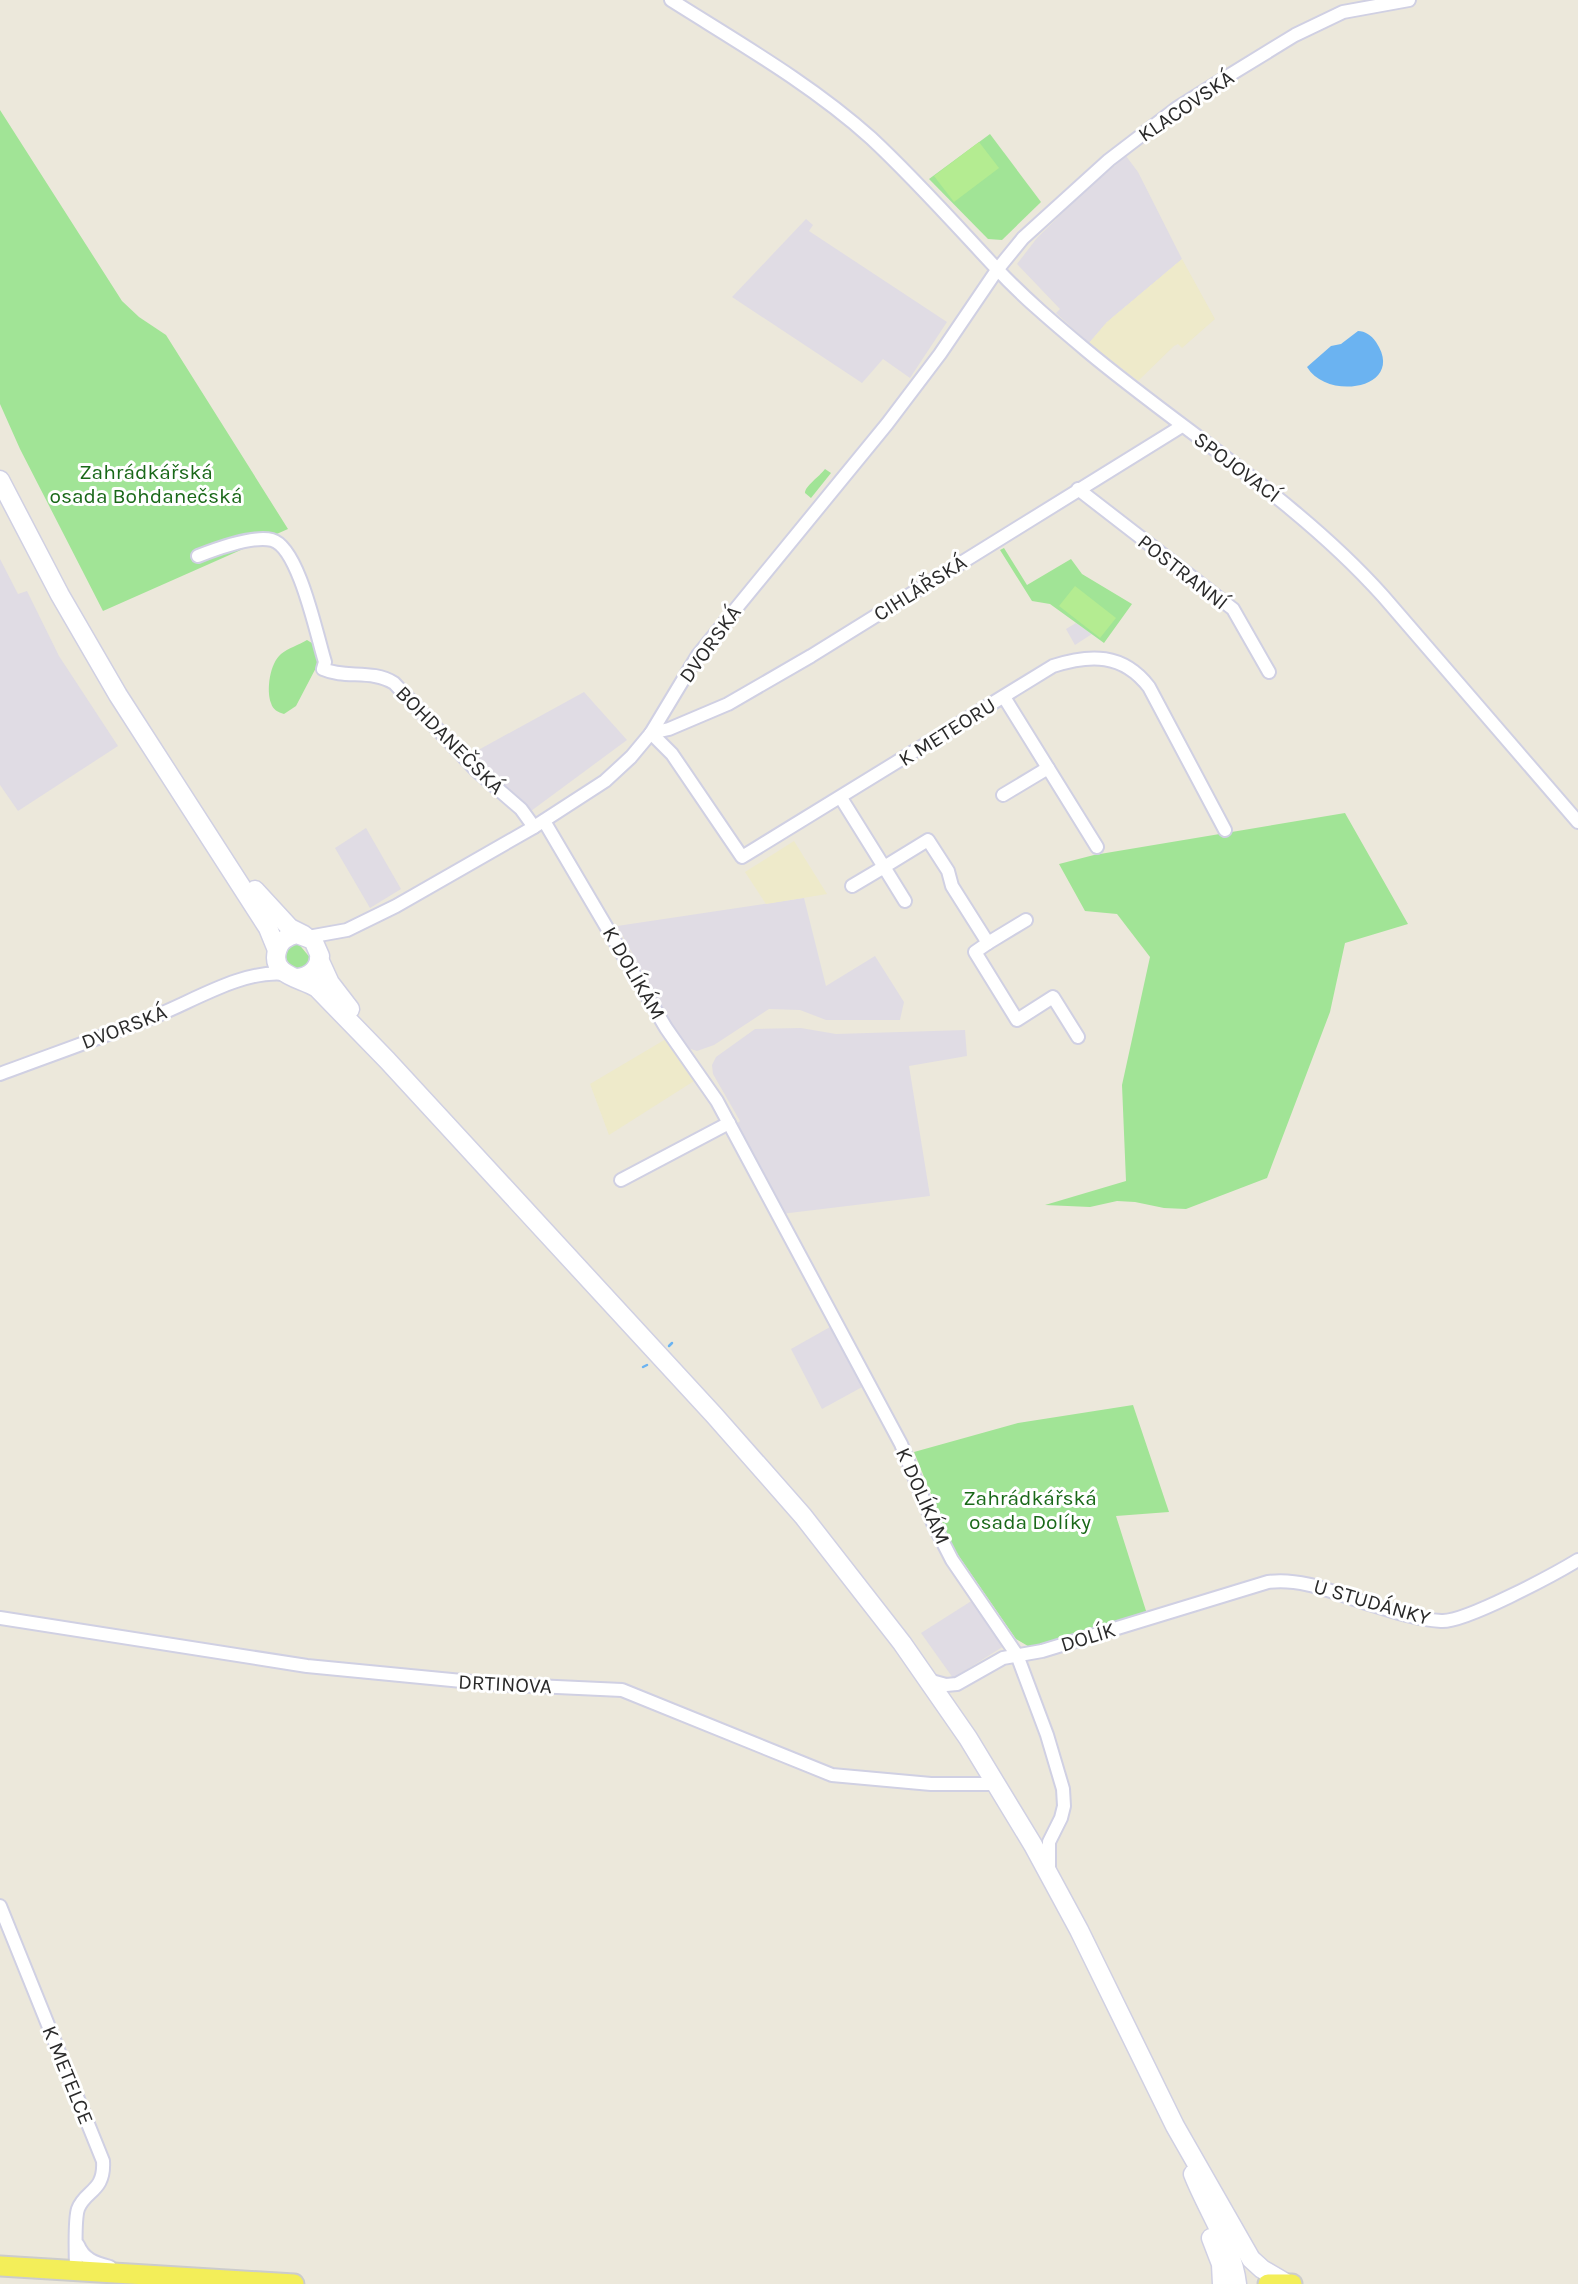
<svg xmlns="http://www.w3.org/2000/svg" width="1578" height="2284" font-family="Karla,sans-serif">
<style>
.industrial{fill:#e0dce4}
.education{fill:#eeeaca}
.green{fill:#a1e496}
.pitch{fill:#b4ec91}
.water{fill:#6bb3f1}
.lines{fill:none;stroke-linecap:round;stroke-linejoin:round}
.stream{stroke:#6bb3f1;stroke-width:2.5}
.minor-casing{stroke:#d0d0e3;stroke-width:16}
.secondary-casing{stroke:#d0d0e3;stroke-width:21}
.primary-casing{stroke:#ccc;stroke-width:23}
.minor{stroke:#fff;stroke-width:12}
.secondary{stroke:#fff;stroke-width:18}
.primary{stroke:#f3ee59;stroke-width:19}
.labels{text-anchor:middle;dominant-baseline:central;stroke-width:6;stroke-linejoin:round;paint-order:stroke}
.street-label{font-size:21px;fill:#2a2a2a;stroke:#fff}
.park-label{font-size:21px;fill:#196818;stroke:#fff}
</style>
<rect width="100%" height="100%" fill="#ece8db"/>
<g class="industrial">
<path d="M1126,156L1138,172L1182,259L1107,322L1089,343L1056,313L1060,309L1017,264L1037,238L1079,197Z"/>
<path d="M806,219L813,225L809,231L947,322L910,378L883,359L862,383L732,297Z"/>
<path d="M0,559L18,594L27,591L59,656L118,746L18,811L0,785Z"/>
<path d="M1076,623L1092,634L1075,645L1066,629Z"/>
<path d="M584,692L627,740L531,811L508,792L471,754Z"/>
<path d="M366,828L401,889L370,908L335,848Z"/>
<path d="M804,898L826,986L875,956L904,1002L900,1020H826L800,1010L769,1009L714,1045L697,1051L685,1047L617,926Z"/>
<path d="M801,1028L836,1034L965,1030L967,1056L909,1066L930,1196L781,1214L734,1126L740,1121L713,1074L712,1065L716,1057L755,1029Z"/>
<path d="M830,1327L864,1386L822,1409L791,1349Z"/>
<path d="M973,1600L1004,1646L953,1678L921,1633Z"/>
</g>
<g class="education">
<path d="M1182,259L1215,319L1182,348L1178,344L1174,346L1138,381L1089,343L1107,322Z"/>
<path d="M794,841L827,894L766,904L745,872Z"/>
<path d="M666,1039L694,1081L609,1135L590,1084Z"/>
</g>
<g class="green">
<path d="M0,110L122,301L139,317L166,335L288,529L103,611L20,449L0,404Z"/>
<path d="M990,134L1041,202L1002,240L988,239L929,179Z"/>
<path d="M825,469L831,473L811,498L805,493C805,486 819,477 825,469Z"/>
<path d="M1004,548L1027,585L1071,559L1082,574L1132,604L1104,643L1050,604L1032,601L1000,550Z"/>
<path d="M307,640L315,645L319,662L296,706L284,714C278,712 273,710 271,703C266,690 270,663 281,654C288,648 299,645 307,640Z"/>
<path d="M1345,813L1408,924L1345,943L1330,1012L1267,1178L1186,1209L1164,1208L1135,1202L1117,1201L1090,1207L1045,1205L1126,1181L1122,1085L1150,957L1117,914L1085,911L1059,864L1094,855Z"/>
<path d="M297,942L312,960L310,964L299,971L287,967L283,956L286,948Z"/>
<path d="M1133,1405L1169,1512L1116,1516L1147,1614L1033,1649L1016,1639L952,1546L914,1452L1018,1423Z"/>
</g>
<g class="pitch">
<path d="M979,142L999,168L954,202L934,176Z"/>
<path d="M1075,586L1116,618L1100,638L1059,606Z"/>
</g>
<path class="water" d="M1358,331C1365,331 1371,335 1376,342C1407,388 1328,402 1307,367L1331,346L1341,344Z"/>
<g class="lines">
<g class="stream">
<path d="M669,1346L672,1343"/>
<path d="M643,1367L647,1365"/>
</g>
<defs>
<g id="minor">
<path d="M671,0C739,43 811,84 871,138C915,179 955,224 996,268C1023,297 1055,324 1086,350C1184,432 1297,500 1383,596L1578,822"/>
<path d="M1078,489L1233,609L1269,672"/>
<path d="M198,556C216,549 253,535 272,540C299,547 317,637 325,662L323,669C345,679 372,669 394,683L477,771L521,809L534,827"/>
<path d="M1004,697L1097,847"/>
<path d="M651,733L672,754L742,857L1053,666C1090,654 1123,653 1149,687L1225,830"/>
<path d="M651,733L669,729L728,704L811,656L1182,426"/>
<path d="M1003,795L1048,768"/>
<path d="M841,798L884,867L928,840L948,871L952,886L988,943L1026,920"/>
<path d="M544,821L666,1028L717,1101L901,1444L933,1523L952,1560L1017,1655L1047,1735L1063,1789L1064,1806L1061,1818L1049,1842V1869"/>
<path d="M852,886L884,867L905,901"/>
<path d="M308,937L347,930L396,906L534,827L605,781L631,757L651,733L698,655L887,424L940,354L997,270L1023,238L1109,160L1177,108L1233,73L1295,35L1343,12L1409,0"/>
<path d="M988,943L975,952L1017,1020L1053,997L1078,1037"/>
<path d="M0,1074C51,1055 102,1037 153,1017C192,1002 243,969 285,974"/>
<path d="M621,1180L729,1123"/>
<path d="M0,1618L307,1666L493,1684L622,1690L832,1775L931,1784H997"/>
<path d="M928,1680L946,1685L957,1684L1003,1658L1042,1651L1268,1582C1299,1578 1328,1590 1357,1600C1383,1608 1412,1619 1441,1621C1464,1623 1555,1574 1578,1560"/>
<path d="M0,1906L103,2161C105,2192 85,2190 78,2209C74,2221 76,2256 76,2271"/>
<path d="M78,2245C84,2260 96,2263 110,2267"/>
</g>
<g id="secondary">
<path d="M0,480L60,595L118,695L268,928L277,950"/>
<path d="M255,890L290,928L304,935"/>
<path d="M319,959L330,983L350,1009"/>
<path d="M298,978C311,976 318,969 320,956L313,940L297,934C288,936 279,941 277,951C270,976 302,978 317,988L387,1060L714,1415L803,1516L902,1643L968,1738L1033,1845L1079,1930L1175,2126L1251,2259L1262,2269L1286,2283"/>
<path d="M1193,2174C1207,2210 1233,2247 1237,2284"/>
<path d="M1211,2238L1221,2264L1222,2284"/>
</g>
<g id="primary">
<path d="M0,2266L294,2284"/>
<path d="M1268,2284H1292"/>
</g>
</defs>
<use href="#minor" class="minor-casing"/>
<use href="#secondary" class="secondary-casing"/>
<use href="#primary" class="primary-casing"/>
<use href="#minor" class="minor"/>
<use href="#secondary" class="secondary"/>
<use href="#primary" class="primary"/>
</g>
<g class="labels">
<g class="street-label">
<text transform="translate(1186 106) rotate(-34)">KLACOVSKÁ</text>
<text transform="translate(1237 467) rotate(37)">SPOJOVACÍ</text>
<text transform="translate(1183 572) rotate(38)">POSTRANNÍ</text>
<text transform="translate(920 588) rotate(-32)">CIHLÁŘSKÁ</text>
<text transform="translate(710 644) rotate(-54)">DVORSKÁ</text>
<text transform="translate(947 732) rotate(-32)">K METEORU</text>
<text transform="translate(450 740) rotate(45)">BOHDANEČSKÁ</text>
<text transform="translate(634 973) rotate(60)">K DOLÍKÁM</text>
<text transform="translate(124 1027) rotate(-21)">DVORSKÁ</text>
<text transform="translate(923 1496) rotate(66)">K DOLÍKÁM</text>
<text transform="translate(1372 1602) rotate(16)">U STUDÁNKY</text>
<text transform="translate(1088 1637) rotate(-17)">DOLÍK</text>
<text transform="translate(505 1684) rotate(3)">DRTINOVA</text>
<text transform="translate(68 2075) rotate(68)">K METELCE</text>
</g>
<g class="park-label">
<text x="146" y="472">Zahrádkářská<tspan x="146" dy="24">osada Bohdanečská</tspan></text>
<text x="1030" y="1498">Zahrádkářská<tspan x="1030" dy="24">osada Dolíky</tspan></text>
</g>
</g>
</svg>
